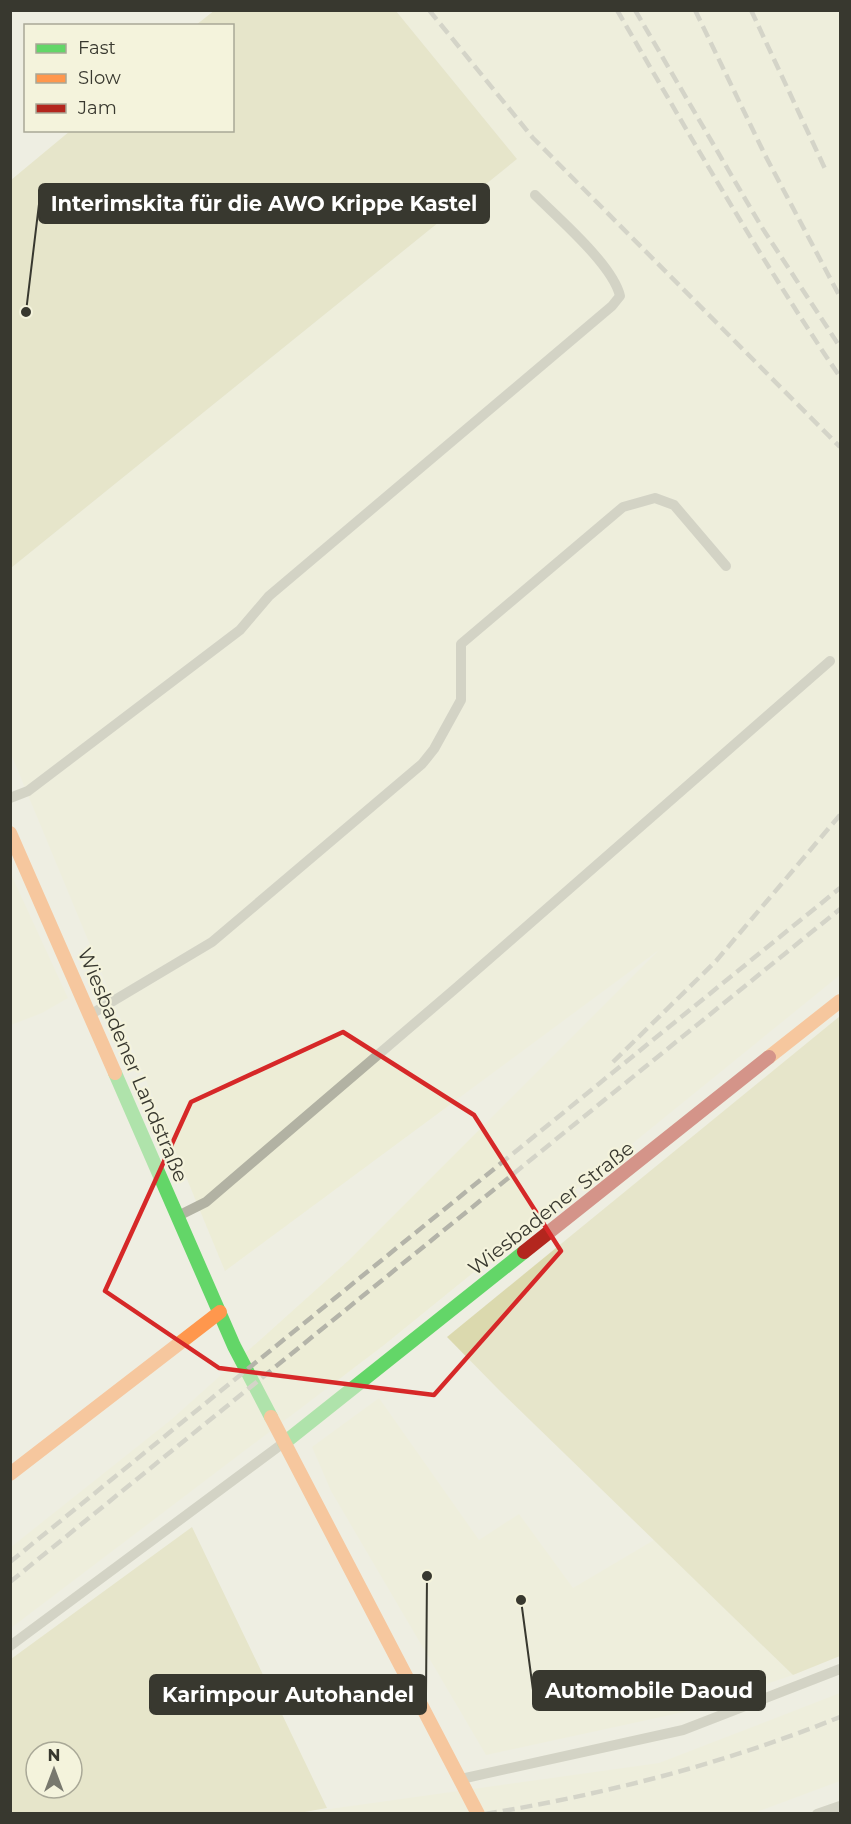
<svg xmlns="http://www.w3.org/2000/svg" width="851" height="1824" font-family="Montserrat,sans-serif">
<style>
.built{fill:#ededd6}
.green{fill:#dbd9ae;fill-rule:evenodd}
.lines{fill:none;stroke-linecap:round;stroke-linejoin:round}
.lane{stroke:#b2b2a3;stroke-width:10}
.fast{stroke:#63d668;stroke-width:14}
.slow{stroke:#ff974d;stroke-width:14}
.jam{stroke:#b3261e;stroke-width:14}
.rail{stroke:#b4b4a9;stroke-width:4.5;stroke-dasharray:12 6;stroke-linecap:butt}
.marked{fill:none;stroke:#d62828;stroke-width:4.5;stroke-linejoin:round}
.labels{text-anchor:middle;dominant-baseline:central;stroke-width:4.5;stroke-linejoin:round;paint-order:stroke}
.street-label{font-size:20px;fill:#38382f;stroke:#f4f3dc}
.leader{fill:none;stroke:#38382f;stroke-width:2}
.callout-dot{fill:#38382f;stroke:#f4f3dc;stroke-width:2}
.callout{fill:#38382f;stroke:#38382f;stroke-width:2}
.callout-label{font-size:21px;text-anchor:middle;font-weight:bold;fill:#fff}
</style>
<rect width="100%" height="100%" fill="#eeeee2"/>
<g class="built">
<path d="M396,11H840V975L384,1345L11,1628V1547L172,1419L348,1261L659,950L225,1271L11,754V568L517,159Z"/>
<path d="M10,872L68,998L42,1013L11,1025Z"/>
<path d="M379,1398L479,1540L519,1514L573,1588L654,1540L793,1675L684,1712L486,1755L331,1491L312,1447Z"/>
<path d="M840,1693V1781L754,1813L294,1814L659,1763Z"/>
</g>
<g class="green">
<path d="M215,10L396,11L517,159L11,568V180L70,131L232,130V26L196,25Z"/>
<path d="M840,1016V1656L793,1675L500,1391L447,1337Z"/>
<path d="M192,1527L327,1808L294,1814L11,1813V1659ZM36,1752H72V1788H36Z"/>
</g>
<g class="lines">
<g class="lane">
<path d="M10,798L28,791L240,630L269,596L612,306L620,296C613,265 558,218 535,195"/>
<path d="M93,1013L212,942L422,764L434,749L461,700V644L623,507L655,498L674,505L726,566"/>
<path d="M180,1215L206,1202L456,988L830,661"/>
<path d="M10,1646L282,1444"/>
<path d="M461,1779L683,1730L840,1669"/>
<path d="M817,1814L840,1806"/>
</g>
<g class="fast">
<path d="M115,1073L234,1346L271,1417"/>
<path d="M284,1443L524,1252"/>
</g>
<g class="slow">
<path d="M10,833L115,1073"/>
<path d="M769,1057L840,1001"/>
<path d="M271,1417L478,1814"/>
<path d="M10,1474L220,1312"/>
</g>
<path class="jam" d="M524,1252L769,1057"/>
<g class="rail">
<path d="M429,10L533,138L840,447"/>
<path d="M617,10C689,134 760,259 840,377"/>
<path d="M635,10L761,226L840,347"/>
<path d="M695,10L765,155L840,297"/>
<path d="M751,10L827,173"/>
<path d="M613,1062L716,961L840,815"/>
<path d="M10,1562L840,888"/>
<path d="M10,1582L840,909"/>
<path d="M485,1814C607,1794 726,1763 840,1717"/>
</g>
</g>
<path d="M0 0H851V1824H0ZM343,1032L474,1115L561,1251L434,1395L219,1368L105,1291L191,1102Z" fill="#eeeee2" fill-opacity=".55" fill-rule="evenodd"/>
<path class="marked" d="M343,1032L474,1115L561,1251L434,1395L219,1368L105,1291L191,1102Z"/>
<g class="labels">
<g class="street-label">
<text transform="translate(133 1065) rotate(67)">Wiesbadener Landstraße</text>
<text transform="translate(551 1208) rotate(-38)">Wiesbadener Straße</text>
</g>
</g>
<path class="leader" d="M26 312L39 204M521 1600L533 1690M427 1576L426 1694"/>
<g class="callout-dot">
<circle cx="26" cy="312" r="6"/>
<circle cx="521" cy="1600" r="6"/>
<circle cx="427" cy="1576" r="6"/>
</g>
<g class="callout">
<rect x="39" y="184" width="450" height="39" rx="6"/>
<rect x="533" y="1671" width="232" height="39" rx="6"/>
<rect x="150" y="1675" width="276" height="39" rx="6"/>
</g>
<g class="callout-label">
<text x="264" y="211">Interimskita für die AWO Krippe Kastel</text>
<text x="649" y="1698">Automobile Daoud</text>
<text x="288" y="1702">Karimpour Autohandel</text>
</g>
<rect width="851" height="1824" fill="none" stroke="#38382f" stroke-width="24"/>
<rect x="24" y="24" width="210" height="108" fill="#f4f3dc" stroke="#a9a897" stroke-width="1.5"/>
<rect x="36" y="44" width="30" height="9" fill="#63d668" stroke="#a9a897" stroke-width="1.5"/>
<text x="78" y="54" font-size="18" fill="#38382f">Fast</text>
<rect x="36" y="74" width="30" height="9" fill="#ff974d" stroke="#a9a897" stroke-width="1.5"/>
<text x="78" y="84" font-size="18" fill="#38382f">Slow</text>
<rect x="36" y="104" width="30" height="9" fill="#b3261e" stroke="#a9a897" stroke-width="1.5"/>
<text x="78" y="114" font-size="18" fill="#38382f">Jam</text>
<g transform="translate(54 1770)"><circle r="28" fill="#f4f3dc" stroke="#a9a897" stroke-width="1.5"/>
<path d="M0-4.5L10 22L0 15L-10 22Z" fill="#78786e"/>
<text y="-9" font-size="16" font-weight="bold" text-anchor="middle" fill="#38382f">N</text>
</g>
</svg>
